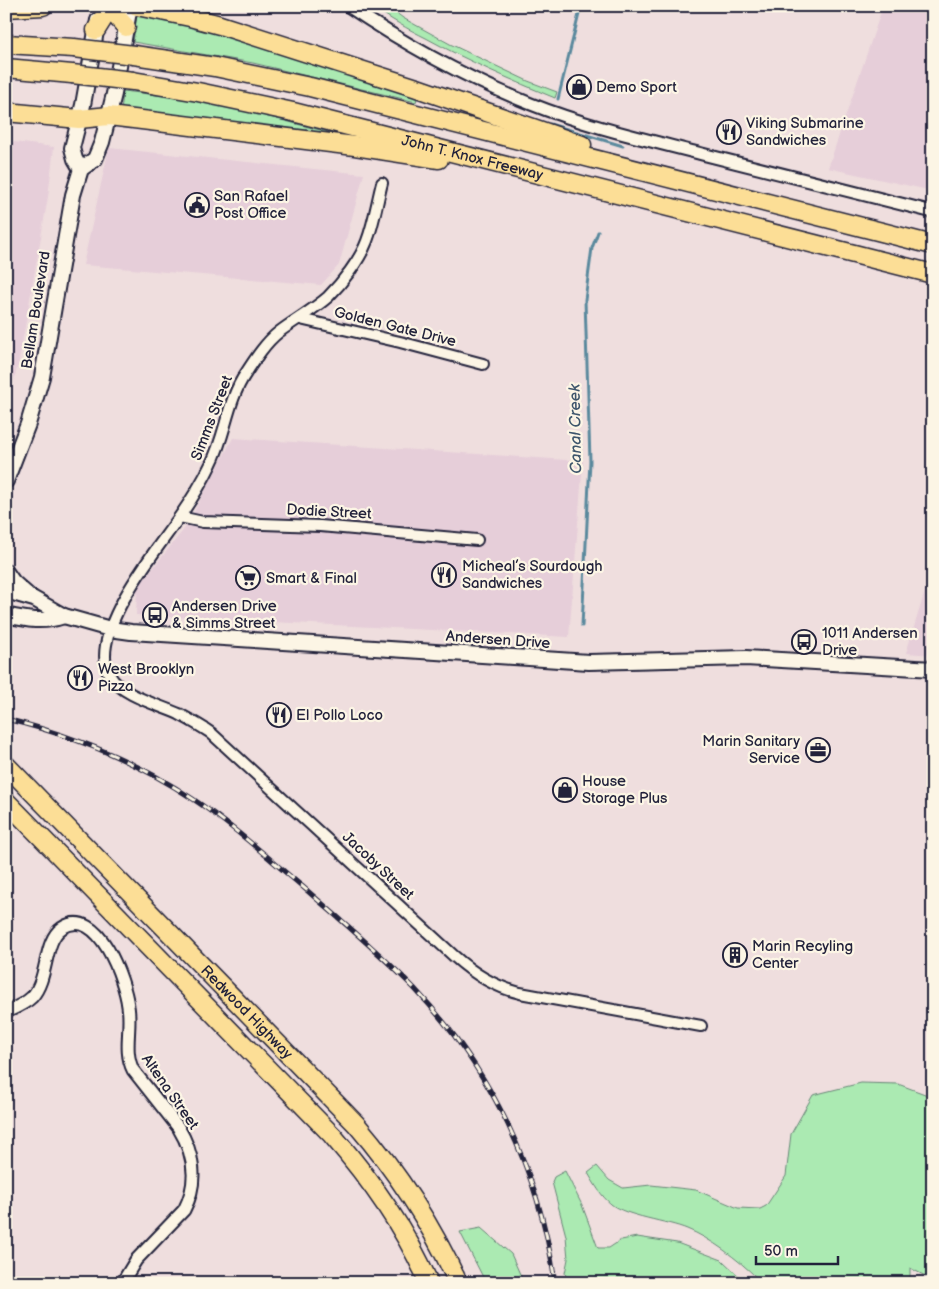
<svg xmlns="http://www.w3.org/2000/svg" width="939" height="1289" font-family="'Balsamiq Sans',sans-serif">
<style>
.built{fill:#e6ced9}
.green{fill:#abeab2;stroke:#668676}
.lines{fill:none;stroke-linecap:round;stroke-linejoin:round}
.stream{stroke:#5a899d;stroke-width:3}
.minor-casing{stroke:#22223b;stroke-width:14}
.tertiary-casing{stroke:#22223b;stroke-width:15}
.secondary-casing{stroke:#22223b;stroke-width:18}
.motorway-casing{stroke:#22223b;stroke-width:21}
.minor{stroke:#fcf5e5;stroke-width:10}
.tertiary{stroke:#fcf5e5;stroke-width:11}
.secondary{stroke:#fcf5e5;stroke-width:14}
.motorway{stroke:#fcde96;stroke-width:18}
.rail-casing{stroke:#22223b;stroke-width:5}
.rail{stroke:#fcf5e5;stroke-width:3;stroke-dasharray:9;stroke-linecap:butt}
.motorway-bridge-casing{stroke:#22223b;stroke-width:21;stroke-linecap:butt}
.motorway-bridge{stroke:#fcde96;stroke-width:18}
.labels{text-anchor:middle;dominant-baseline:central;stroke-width:4.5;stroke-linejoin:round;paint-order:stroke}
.poi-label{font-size:15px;fill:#22223b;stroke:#fcf5e5;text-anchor:start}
.street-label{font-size:15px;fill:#22223b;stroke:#fcf5e5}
.water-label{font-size:16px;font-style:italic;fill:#3e566c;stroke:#fcf5e5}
</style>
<rect width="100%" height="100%" fill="#efdede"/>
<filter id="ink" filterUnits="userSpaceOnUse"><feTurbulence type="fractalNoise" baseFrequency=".02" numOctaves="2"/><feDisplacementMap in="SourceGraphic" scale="10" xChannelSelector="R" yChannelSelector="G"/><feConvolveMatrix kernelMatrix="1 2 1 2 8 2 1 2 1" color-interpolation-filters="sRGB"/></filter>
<g filter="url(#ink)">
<g class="built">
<path d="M883,6H933V191L828,168Z"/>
<path d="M6,141L54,147L48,197L19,361L11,391L6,395Z"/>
<path d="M109,148L364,174L339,265L321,285L83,265Z"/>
<path d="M233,438L583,461L569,637L136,615L137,588L185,528Z"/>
<path d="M933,565V655L906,653Z"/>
</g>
<g class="green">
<path d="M373,6H387L403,18L450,44L528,81L557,92L555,98C511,80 468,61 426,38C408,29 389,19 373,6Z"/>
<path d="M137,15L200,28L418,94L416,102L253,63L133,42Z"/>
<path d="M123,91L174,97L234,108L336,134L335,140L121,114Z"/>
<path d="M861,1083L898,1084L933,1097V1280L910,1268V1283H568L565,1273L568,1259L566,1236L552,1182L554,1177L565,1171L582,1205L598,1248H609L621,1240L637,1237L677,1243L722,1260L743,1280L756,1277C739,1260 710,1238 687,1229C668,1221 625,1216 611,1204C601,1196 594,1183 588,1173L597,1166L609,1180L623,1188L651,1185L696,1190L738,1208L760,1209L766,1206L786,1176L791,1134L813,1095Z"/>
<path d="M481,1228L511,1254L524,1283H486L460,1232Z"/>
</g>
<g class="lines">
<g class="stream">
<path d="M558,99L581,6"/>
<path d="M550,124L623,146"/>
<path d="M582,626L590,461L585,300L592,248L598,232"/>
</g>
<defs>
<g id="minor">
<path d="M382,183C377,202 374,223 367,241C360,260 342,283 328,297C313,310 295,320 279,332C266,342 255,359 246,373C227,401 226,435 211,464C202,483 190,502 178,519C155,552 86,635 110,676C121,695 159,705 179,714C190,720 201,726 211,733L455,957C474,974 495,987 520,993L701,1026"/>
<path d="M300,319L400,342L483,364"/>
<path d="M180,517L203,522L320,526L477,540"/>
</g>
<g id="tertiary">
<path d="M348,6C406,45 466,78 531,104C586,126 644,139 702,154C779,174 856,193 933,212"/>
<path d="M6,1012C15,1008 25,1004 32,997C49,978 43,941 62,928C99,904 125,982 128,1006C132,1028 123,1050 133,1070L178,1127C194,1153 199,1182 184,1210L136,1260L122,1283"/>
</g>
<g id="secondary">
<path d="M81,169L75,159L72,148L83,105L98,20"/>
<path d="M6,481L28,424L42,377L73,195L81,169L95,159L102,142L114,94L130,6"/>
<path d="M6,572L13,582L29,596"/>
<path d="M6,591L34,599L64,616L110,629L131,632L589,662L746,658L933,669"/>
<path d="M6,615C27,620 43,623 64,616"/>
</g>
<g id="motorway">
<path d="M102,6L114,14L126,27"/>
<path d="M137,6L190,17L220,25L417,88L582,145"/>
<path d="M6,8L43,6"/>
<path d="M96,30L106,14L120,6"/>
<path d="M6,44L74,48"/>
<path d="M134,55L215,67L310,87L933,245"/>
<path d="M6,68L72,74"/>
<path id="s1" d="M133,81L198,92L293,112L933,274"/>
<path d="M6,112L79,119L109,116L355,146L439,159"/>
<path id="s2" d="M6,765L356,1124C397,1172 432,1225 458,1283"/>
<path d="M6,801L332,1135C371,1180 405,1228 429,1283"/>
</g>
</defs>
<use href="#minor" class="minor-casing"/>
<use href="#tertiary" class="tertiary-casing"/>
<use href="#secondary" class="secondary-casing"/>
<use href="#motorway" class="motorway-casing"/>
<use href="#minor" class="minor"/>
<use href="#tertiary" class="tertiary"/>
<use href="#secondary" class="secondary"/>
<use href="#motorway" class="motorway"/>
<defs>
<path id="rail" d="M6,719C72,735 136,761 193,799C232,825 267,857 303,887C341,920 379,952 414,988C491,1069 540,1172 555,1283"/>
</defs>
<use href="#rail" class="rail-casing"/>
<use href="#rail" class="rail"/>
<defs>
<g id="motorway-bridge">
<path d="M74,48L134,55"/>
<path d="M72,74L133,81"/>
</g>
</defs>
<use href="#motorway-bridge" class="motorway-bridge-casing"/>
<use href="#motorway-bridge" class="motorway-bridge"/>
</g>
</g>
<defs>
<symbol id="shop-ring" viewBox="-11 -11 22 22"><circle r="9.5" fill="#fcf5e5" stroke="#22223b" stroke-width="1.5"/><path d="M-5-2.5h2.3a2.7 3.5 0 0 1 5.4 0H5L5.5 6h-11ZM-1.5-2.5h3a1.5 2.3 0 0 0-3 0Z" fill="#22223b"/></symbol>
<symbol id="restaurant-ring" viewBox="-11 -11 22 22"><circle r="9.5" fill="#fcf5e5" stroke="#22223b" stroke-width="1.5"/><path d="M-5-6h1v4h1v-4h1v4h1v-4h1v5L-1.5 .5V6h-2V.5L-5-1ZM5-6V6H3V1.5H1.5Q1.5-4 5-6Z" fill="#22223b"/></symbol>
<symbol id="civic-ring" viewBox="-11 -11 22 22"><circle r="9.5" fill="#fcf5e5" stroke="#22223b" stroke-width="1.5"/><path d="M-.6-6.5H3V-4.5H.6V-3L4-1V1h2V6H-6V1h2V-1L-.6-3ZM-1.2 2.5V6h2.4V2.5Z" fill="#22223b"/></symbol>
<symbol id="supermarket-ring" viewBox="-11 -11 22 22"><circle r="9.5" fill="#fcf5e5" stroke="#22223b" stroke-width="1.5"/><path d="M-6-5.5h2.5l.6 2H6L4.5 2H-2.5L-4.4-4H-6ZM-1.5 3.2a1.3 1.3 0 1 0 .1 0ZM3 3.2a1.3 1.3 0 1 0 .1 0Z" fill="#22223b"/></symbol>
<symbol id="bus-ring" viewBox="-11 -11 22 22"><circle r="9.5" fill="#fcf5e5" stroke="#22223b" stroke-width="1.5"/><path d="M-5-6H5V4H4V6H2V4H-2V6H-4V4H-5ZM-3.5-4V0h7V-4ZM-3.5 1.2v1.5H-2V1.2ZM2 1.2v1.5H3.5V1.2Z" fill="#22223b"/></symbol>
<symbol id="office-ring" viewBox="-11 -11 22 22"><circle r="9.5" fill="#fcf5e5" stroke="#22223b" stroke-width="1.5"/><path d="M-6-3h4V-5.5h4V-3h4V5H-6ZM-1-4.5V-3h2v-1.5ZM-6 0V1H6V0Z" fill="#22223b"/></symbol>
<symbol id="building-ring" viewBox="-11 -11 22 22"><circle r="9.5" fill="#fcf5e5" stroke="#22223b" stroke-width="1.5"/><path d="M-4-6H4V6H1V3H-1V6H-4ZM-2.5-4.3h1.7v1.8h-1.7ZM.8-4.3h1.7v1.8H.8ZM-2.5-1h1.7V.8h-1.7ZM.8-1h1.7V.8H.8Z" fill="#22223b"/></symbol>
</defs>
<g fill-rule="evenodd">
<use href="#shop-ring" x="565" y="73" width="28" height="28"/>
<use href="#restaurant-ring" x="715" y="118" width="28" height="28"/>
<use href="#civic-ring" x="183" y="191" width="28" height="28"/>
<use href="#restaurant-ring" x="430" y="561" width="28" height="28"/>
<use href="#supermarket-ring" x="234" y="564" width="28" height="28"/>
<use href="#bus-ring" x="141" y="601" width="28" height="28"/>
<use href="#bus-ring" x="790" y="628" width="28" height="28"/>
<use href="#restaurant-ring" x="66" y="664" width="28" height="28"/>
<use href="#restaurant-ring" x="265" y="701" width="28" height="28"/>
<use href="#office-ring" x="804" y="736" width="28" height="28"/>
<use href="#shop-ring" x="551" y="776" width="28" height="28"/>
<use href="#building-ring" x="721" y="941" width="28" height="28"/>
</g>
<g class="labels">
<g class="poi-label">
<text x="596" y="87">Demo Sport</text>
<text x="746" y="123">Viking Submarine<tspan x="746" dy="17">Sandwiches</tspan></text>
<text x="214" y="196">San Rafael<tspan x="214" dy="17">Post Office</tspan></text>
<text x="462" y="566">Micheal’s Sourdough<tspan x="462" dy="17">Sandwiches</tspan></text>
<text x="266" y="578">Smart &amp; Final</text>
<text x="172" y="606">Andersen Drive<tspan x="172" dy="17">&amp; Simms Street</tspan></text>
<text x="822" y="633">1011 Andersen<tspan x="822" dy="17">Drive</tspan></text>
<text x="98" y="669">West Brooklyn<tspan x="98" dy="17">Pizza</tspan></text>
<text x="296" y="715">El Pollo Loco</text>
<text x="800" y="741" text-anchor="end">Marin Sanitary<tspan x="800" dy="17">Service</tspan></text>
<text x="582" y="781">House<tspan x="582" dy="17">Storage Plus</tspan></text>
<text x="752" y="946">Marin Recyling<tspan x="752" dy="17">Center</tspan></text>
</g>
<g class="street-label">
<text stroke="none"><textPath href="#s1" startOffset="348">John T. Knox Freeway</textPath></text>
<text transform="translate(36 310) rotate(-81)">Bellam Boulevard</text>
<text transform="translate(395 327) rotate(14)">Golden Gate Drive</text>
<text transform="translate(212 418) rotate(-69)">Simms Street</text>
<text transform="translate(329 512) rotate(3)">Dodie Street</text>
<text transform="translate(498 640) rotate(4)">Andersen Drive</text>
<text transform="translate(378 866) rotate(43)">Jacoby Street</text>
<text stroke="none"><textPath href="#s2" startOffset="345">Redwood Highway</textPath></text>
<text transform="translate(170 1092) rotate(55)">Altena Street</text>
</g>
<g class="water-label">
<text transform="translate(576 429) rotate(-91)">Canal Creek</text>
</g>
</g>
<rect width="939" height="1289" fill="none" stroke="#fcf5e5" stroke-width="25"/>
<rect x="12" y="12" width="914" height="1264" fill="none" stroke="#22223b" stroke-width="2" filter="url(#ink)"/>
<path d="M756 1256v8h82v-8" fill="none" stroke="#22223b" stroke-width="2.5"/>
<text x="764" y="1256" font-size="15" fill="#22223b" stroke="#fcf5e5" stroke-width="4" paint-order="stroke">50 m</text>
</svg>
